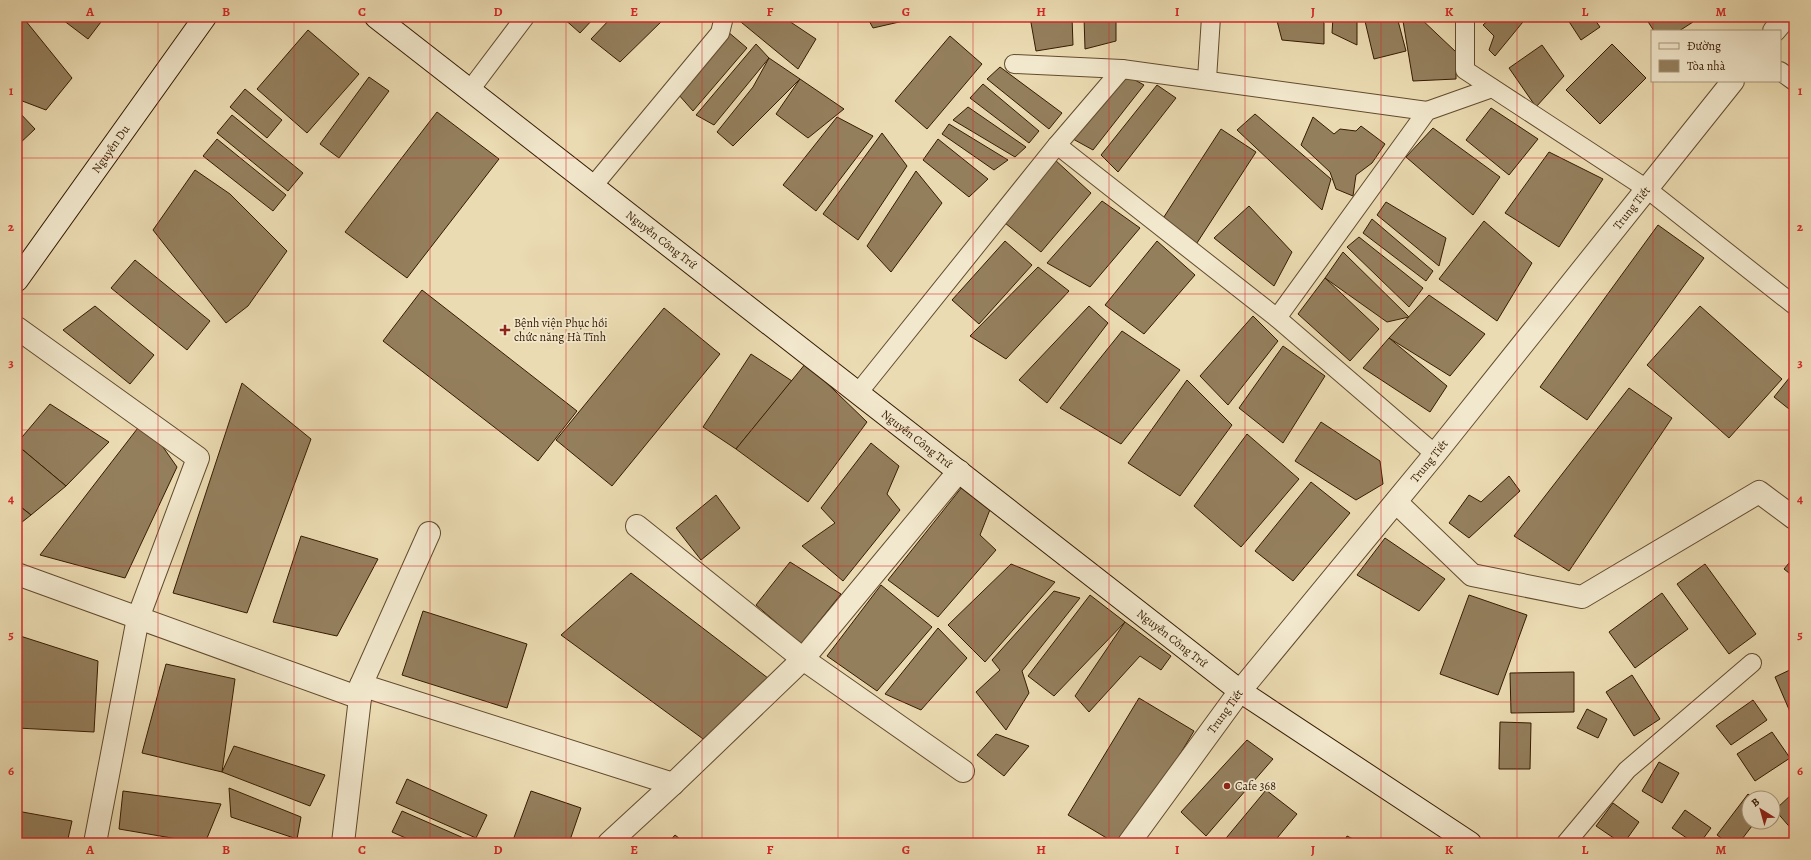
<svg xmlns="http://www.w3.org/2000/svg" width="1811" height="860" font-family="Alegreya,serif">
<style>
.building{fill:#947f5d;stroke:#361b01}
.lines{fill:none;stroke-linecap:round;stroke-linejoin:round}
.service-casing{stroke:#634b2d;stroke-width:20}
.minor-casing{stroke:#634b2d;stroke-width:24}
.secondary-casing{stroke:#361b01;stroke-width:24}
.service{stroke:#f2e8cd;stroke-width:18}
.minor{stroke:#f2e8cd;stroke-width:22}
.secondary{stroke:#f2e8cd;stroke-width:22}
.grid{fill:none;stroke:#d62828;stroke-width:1;stroke-opacity:0.55}
.poi-dot{fill:#8f2418;stroke:#f2e8cd;stroke-width:1.5}
.labels{text-anchor:middle;dominant-baseline:central;stroke-width:3.5;stroke-linejoin:round;paint-order:stroke}
.street-label{font-size:12px;fill:#361b01;stroke:#f2e8cd}
.poi-label{font-size:12px;fill:#361b01;stroke:#f2e8cd;text-anchor:start}
.neatline{fill:none;stroke:#d62828;stroke-width:1.5}
.grid-label{font-size:13px;text-anchor:middle;font-weight:bold;fill:#d62828}
</style>
<rect width="100%" height="100%" fill="#ebdbb2"/>
<filter id="stains"><feTurbulence type="fractalNoise" baseFrequency=".005" numOctaves="4"/><feColorMatrix values="0 0 0 0 .2 0 0 0 0 .09 0 0 0 0 .02 0 0 0 .5 -.17"/></filter>
<radialGradient id="worn" r=".72"><stop offset=".6" stop-color="#630" stop-opacity="0"/><stop offset="1" stop-color="#630" stop-opacity=".3"/></radialGradient>
<g class="building">
<path d="M59,17H102L104,18L88,39Z"/>
<path d="M562,17H595L580,33Z"/>
<path d="M612,17H666L620,62L591,39Z"/>
<path d="M783,17L816,39L798,69L736,18Z"/>
<path d="M867,17H921L873,28Z"/>
<path d="M1030,17H1072L1073,45L1036,51Z"/>
<path d="M1084,17H1116V41L1085,49Z"/>
<path d="M1232,17H1262V18L1232,20Z"/>
<path d="M1276,17H1319L1324,23V44L1282,40Z"/>
<path d="M1333,17H1357V45L1332,33Z"/>
<path d="M1364,17H1397L1406,51L1374,59Z"/>
<path d="M1413,17H1419L1456,52V79L1413,81L1403,21Z"/>
<path d="M1492,17H1527L1495,56L1489,50L1494,36L1483,25Z"/>
<path d="M1566,17H1593L1600,27L1581,40Z"/>
<path d="M1645,17H1690L1693,22L1679,31H1654Z"/>
<path d="M25,20L72,78L46,110L17,99V26Z"/>
<path d="M308,30L359,74L307,133L257,89Z"/>
<path d="M727,31L747,48L693,111L678,94Z"/>
<path d="M950,36L982,64L927,129L895,101Z"/>
<path d="M756,44L769,58L714,125L696,115Z"/>
<path d="M1612,44L1646,78L1600,124L1566,90Z"/>
<path d="M1542,45L1564,76L1536,107L1509,68Z"/>
<path d="M769,58L800,79L733,146L717,132L753,87Z"/>
<path d="M1000,67L1062,113L1049,129L987,79Z"/>
<path d="M1126,75L1144,85L1093,150L1073,139Z"/>
<path d="M369,77L389,91L339,158L320,144Z"/>
<path d="M800,79L844,109L808,138L776,114Z"/>
<path d="M983,84L1039,131L1029,143L970,98Z"/>
<path d="M1157,85L1176,98L1118,172L1101,155Z"/>
<path d="M245,89L282,120L267,138L230,107Z"/>
<path d="M968,107L1026,147L1015,157L953,120Z"/>
<path d="M1491,108L1538,139L1509,175L1466,140Z"/>
<path d="M17,110L35,129L17,146Z"/>
<path d="M437,112L499,159L407,278L345,232Z"/>
<path d="M1255,114L1331,179L1322,210L1237,130Z"/>
<path d="M232,115L303,173L288,191L217,133Z"/>
<path d="M837,117L873,136L816,211L783,185Z"/>
<path d="M1313,117L1334,134L1340,129L1356,131L1361,126L1385,144L1372,163L1356,175L1353,196L1336,189L1330,172L1301,145Z"/>
<path d="M949,124L1008,160L994,170L942,134Z"/>
<path d="M1433,128L1500,177L1473,215L1406,157Z"/>
<path d="M1221,129L1256,152L1195,246L1160,223Z"/>
<path d="M882,133L907,166L858,240L823,214Z"/>
<path d="M217,139L286,195L273,211L203,156Z"/>
<path d="M938,139L988,179L969,197L923,160Z"/>
<path d="M1549,152L1603,179L1559,247L1505,213Z"/>
<path d="M1054,159L1091,193L1041,252L1005,223Z"/>
<path d="M195,170L230,194L287,251L248,306L226,323L153,230Z"/>
<path d="M916,171L942,203L891,272L867,246Z"/>
<path d="M1102,201L1140,228L1090,287L1047,263Z"/>
<path d="M1386,202L1446,238L1439,266L1377,215Z"/>
<path d="M1249,206L1292,252L1274,286L1214,238Z"/>
<path d="M1372,219L1433,271L1426,281L1363,233Z"/>
<path d="M1484,221L1532,263L1497,321L1439,279Z"/>
<path d="M1658,225L1704,258L1587,420L1540,387Z"/>
<path d="M1359,237L1423,288L1409,307L1347,247Z"/>
<path d="M1005,241L1032,265L979,324L952,300Z"/>
<path d="M1157,241L1195,275L1144,334L1105,305Z"/>
<path d="M1343,252L1409,317L1387,322L1325,278Z"/>
<path d="M135,260L210,321L187,350L111,288Z"/>
<path d="M1038,267L1069,291L1006,359L970,336Z"/>
<path d="M1325,278L1379,329L1350,361L1298,314Z"/>
<path d="M422,290L577,411L538,461L383,341Z"/>
<path d="M1429,295L1485,334L1450,376L1389,338Z"/>
<path d="M95,306L154,355L130,384L63,330Z"/>
<path d="M1089,306L1108,323L1047,403L1019,380Z"/>
<path d="M1700,306L1782,379L1729,438L1647,365Z"/>
<path d="M664,308L720,354L612,486L556,440Z"/>
<path d="M1253,316L1278,341L1228,405L1200,376Z"/>
<path d="M1122,331L1180,370L1121,444L1060,408Z"/>
<path d="M1389,338L1447,386L1430,412L1363,368Z"/>
<path d="M1283,346L1325,376L1283,443L1239,408Z"/>
<path d="M751,354L792,381L736,449L703,427Z"/>
<path d="M806,363L867,422L808,502L736,449Z"/>
<path d="M1794,372V413L1774,397Z"/>
<path d="M1187,380L1232,425L1180,496L1128,463Z"/>
<path d="M242,383L311,439L247,613L173,593Z"/>
<path d="M1629,388L1672,418L1569,571L1514,536Z"/>
<path d="M50,404L109,442L66,486L17,445V443Z"/>
<path d="M144,420L177,467L125,578L40,555Z"/>
<path d="M1321,422L1380,461L1383,484L1356,500L1295,461Z"/>
<path d="M1247,434L1299,479L1241,547L1194,506Z"/>
<path d="M871,443L899,466L887,494L900,510L843,581L802,546L835,523L821,508Z"/>
<path d="M17,445L66,486L31,515L17,504Z"/>
<path d="M1509,476L1520,491L1469,538L1449,523L1469,495L1481,502Z"/>
<path d="M1311,482L1350,513L1293,581L1255,551Z"/>
<path d="M962,487L991,507L980,535L996,550L938,617L888,580Z"/>
<path d="M716,495L740,528L701,560L676,528Z"/>
<path d="M17,504L31,515L17,526Z"/>
<path d="M301,536L378,559L337,636L273,622Z"/>
<path d="M1385,538L1445,579L1419,611L1357,575Z"/>
<path d="M1794,557V577L1784,569Z"/>
<path d="M790,562L841,594L801,644L756,605Z"/>
<path d="M1011,564L1055,582L985,662L948,625Z"/>
<path d="M1705,564L1756,634L1729,654L1677,584Z"/>
<path d="M631,573L777,685L721,752L561,635Z"/>
<path d="M881,585L932,627L877,691L827,656Z"/>
<path d="M1054,591L1080,598L1022,671L1029,693L1006,730L976,692L1000,670L992,660Z"/>
<path d="M1662,593L1688,629L1635,668L1609,632Z"/>
<path d="M1090,595L1125,622L1054,696L1028,676Z"/>
<path d="M1469,595L1527,615L1498,695L1440,674Z"/>
<path d="M423,611L527,644L507,708L402,675Z"/>
<path d="M1125,622L1171,656L1161,670L1140,656L1089,712L1075,696Z"/>
<path d="M938,628L967,658L921,710L885,694Z"/>
<path d="M17,635L98,661L94,732L17,728Z"/>
<path d="M166,664L235,679L222,772L142,753Z"/>
<path d="M1794,668V721L1775,677Z"/>
<path d="M1574,672V712L1511,713L1510,673Z"/>
<path d="M1632,675L1660,719L1634,736L1606,692Z"/>
<path d="M1139,698L1194,731L1126,843H1115L1068,815Z"/>
<path d="M1753,700L1767,720L1731,745L1716,726Z"/>
<path d="M1587,709L1607,719L1598,738L1577,728Z"/>
<path d="M1500,722L1531,723L1530,769H1499Z"/>
<path d="M1772,732L1790,758L1755,781L1737,754Z"/>
<path d="M996,734L1029,746L1004,776L977,755Z"/>
<path d="M1247,740L1273,759L1206,836L1181,812Z"/>
<path d="M234,746L325,775L310,806L222,772Z"/>
<path d="M1659,762L1679,773L1662,803L1642,791Z"/>
<path d="M407,779L487,815L476,838L396,803Z"/>
<path d="M229,788L301,817L297,839L231,817Z"/>
<path d="M1266,790L1297,814L1273,843H1222Z"/>
<path d="M123,791L221,804L205,843H201L119,829Z"/>
<path d="M531,791L581,808L569,843H512Z"/>
<path d="M1794,792V832L1775,810Z"/>
<path d="M1748,794L1753,798H1749V822H1755L1739,843H1728L1717,835Z"/>
<path d="M1613,803L1639,822L1624,843H1621L1596,826Z"/>
<path d="M1685,810L1711,828L1700,843H1694L1672,828Z"/>
<path d="M17,811L72,821L67,843H17Z"/>
<path d="M402,811L475,843H417L392,832Z"/>
<path d="M675,835L685,843H668Z"/>
<path d="M1347,836L1361,843H1344Z"/>
</g>
<g class="lines">
<defs>
<g id="service">
<path d="M1465,17V70L1647,189L1794,305"/>
<path d="M1014,64L1122,69L1427,111"/>
<path d="M1780,71L1794,81"/>
<path d="M1207,79L1211,17"/>
<path d="M470,90L525,17"/>
<path d="M1057,145L1277,318L1435,454"/>
<path d="M593,186L720,33L724,17"/>
<path d="M1277,318L1427,111L1492,88"/>
<path d="M858,393L1057,145L1122,69"/>
<path d="M1566,843L1627,770L1752,663"/>
</g>
<g id="minor">
<path d="M1774,31L1786,17"/>
<path d="M17,328L198,458L138,618L95,843"/>
<path d="M1396,502L1472,575L1582,597L1759,492L1794,518"/>
<path d="M637,526L803,659L963,771"/>
<path d="M17,574L360,698"/>
<path d="M361,685L673,784"/>
<path d="M343,843L360,698L361,685L429,533"/>
<path d="M609,843L673,784L803,659L959,471"/>
<path id="s1" d="M1129,843L1240,691L1435,454L1733,81"/>
</g>
<g id="secondary">
<path id="s2" d="M376,17L1240,691L1470,843"/>
<path id="s3" d="M17,280L205,17"/>
</g>
</defs>
<use href="#service" class="service-casing"/>
<use href="#minor" class="minor-casing"/>
<use href="#secondary" class="secondary-casing"/>
<use href="#service" class="service"/>
<use href="#minor" class="minor"/>
<use href="#secondary" class="secondary"/>
</g>
<path class="grid" d="M158,17V843M294,17V843M430,17V843M566,17V843M702,17V843M838,17V843M973,17V843M1109,17V843M1245,17V843M1381,17V843M1517,17V843M1653,17V31M1653,81V843M17,158H1794M17,294H1794M17,430H1794M17,566H1794M17,702H1794"/>
<g class="poi-dot">
<path d="M503 324h4v4h4v4h-4v4h-4v-4h-4v-4h4z"/>
<circle cx="1227" cy="786" r="4"/>
</g>
<g class="labels">
<g class="street-label">
<text stroke="none"><textPath href="#s3" startOffset="161">Nguyễn Du</textPath></text>
<text stroke="none"><textPath href="#s1" startOffset="810">Trung Tiết</textPath></text>
<text stroke="none"><textPath href="#s2" startOffset="362">Nguyễn Công Trứ</textPath></text>
<text stroke="none"><textPath href="#s2" startOffset="686">Nguyễn Công Trứ</textPath></text>
<text stroke="none"><textPath href="#s1" startOffset="486">Trung Tiết</textPath></text>
<text stroke="none"><textPath href="#s2" startOffset="1010">Nguyễn Công Trứ</textPath></text>
<text stroke="none"><textPath href="#s1" startOffset="163">Trung Tiết</textPath></text>
</g>
<g class="poi-label">
<text x="514" y="323">Bệnh viện Phục hồi<tspan x="514" dy="14">chức năng Hà Tĩnh</tspan></text>
<text x="1235" y="786">Cafe 368</text>
</g>
</g>
<rect width="1811" height="860" fill="none" stroke="#ebdbb2" stroke-width="44"/>
<rect x="1651" y="30" width="130" height="52" fill="#f2e8cd" stroke="#a7967b"/>
<rect x="1659" y="43" width="20" height="6" fill="#f2e8cd" stroke="#a7967b"/>
<text x="1687" y="50" font-size="12" fill="#361b01">Đường</text>
<rect x="1659" y="60" width="20" height="12" fill="#947f5d" stroke="#a7967b"/>
<text x="1687" y="70" font-size="12" fill="#361b01">Tòa nhà</text>
<g transform="translate(1761 810) rotate(323)"><circle r="19" fill="#f2e8cd" stroke="#a7967b"/>
<path d="M0-3L7 15L0 10L-7 15Z" fill="#8f2418"/>
<text y="-6" font-size="11" font-weight="bold" text-anchor="middle" fill="#361b01">B</text>
</g>
<rect x="22" y="22" width="1767" height="816" class="neatline"/>
<g class="grid-label">
<text x="90" y="16">A</text>
<text x="226" y="16">B</text>
<text x="362" y="16">C</text>
<text x="498" y="16">D</text>
<text x="634" y="16">E</text>
<text x="770" y="16">F</text>
<text x="906" y="16">G</text>
<text x="1041" y="16">H</text>
<text x="1177" y="16">I</text>
<text x="1313" y="16">J</text>
<text x="1449" y="16">K</text>
<text x="1585" y="16">L</text>
<text x="1721" y="16">M</text>
<text x="11" y="95">1</text>
<text x="1800" y="95">1</text>
<text x="11" y="231">2</text>
<text x="1800" y="231">2</text>
<text x="11" y="367">3</text>
<text x="1800" y="367">3</text>
<text x="11" y="503">4</text>
<text x="1800" y="503">4</text>
<text x="11" y="639">5</text>
<text x="1800" y="639">5</text>
<text x="11" y="775">6</text>
<text x="1800" y="775">6</text>
<text x="90" y="854">A</text>
<text x="226" y="854">B</text>
<text x="362" y="854">C</text>
<text x="498" y="854">D</text>
<text x="634" y="854">E</text>
<text x="770" y="854">F</text>
<text x="906" y="854">G</text>
<text x="1041" y="854">H</text>
<text x="1177" y="854">I</text>
<text x="1313" y="854">J</text>
<text x="1449" y="854">K</text>
<text x="1585" y="854">L</text>
<text x="1721" y="854">M</text>
</g>
<rect width="100%" height="100%" filter="url(#stains)"/>
<rect width="100%" height="100%" fill="url(#worn)"/>
</svg>
